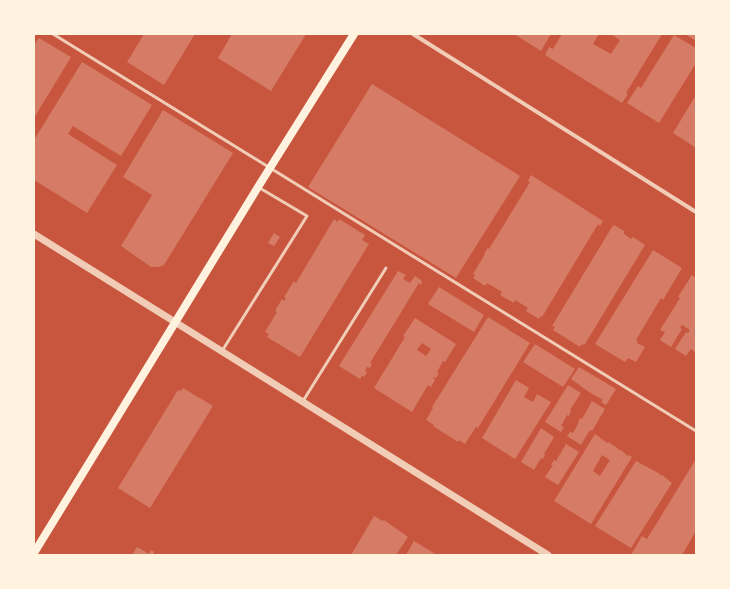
<svg xmlns="http://www.w3.org/2000/svg" width="730" height="589" font-family="'Noto Sans',sans-serif">
<style>
.building{fill:#d67c66;fill-rule:evenodd}
.lines{fill:none;stroke-linecap:round;stroke-linejoin:round}
.service{stroke:#f1ccb7;stroke-width:3}
.minor{stroke:#f1ccb7;stroke-width:4}
.tertiary{stroke:#f1ccb7;stroke-width:7}
.secondary{stroke:#fff3e0;stroke-width:8}
</style>
<rect width="100%" height="100%" fill="#c8553d"/>
<g class="building">
<path d="M144,34H195L164,85L127,62Z"/>
<path d="M232,34H306L271,91L218,58Z"/>
<path d="M514,34H551L541,51Z"/>
<path d="M562,34H599L593,44L611,54L620,40L611,34H662L626,93L628,94L622,103L545,55L549,47L553,49Z"/>
<path d="M685,34H696V41Z"/>
<path d="M674,35L696,48V63L659,123L627,103L638,86L641,88Z"/>
<path d="M39,38L71,57L34,118V45Z"/>
<path d="M82,62L152,105L121,156L73,126L68,134L117,165L87,213L34,180V140Z"/>
<path d="M372,84L520,176L456,278L308,187Z"/>
<path d="M696,95V148L673,133Z"/>
<path d="M163,110L233,153L164,265L158,267H151L121,246L152,195L123,177Z"/>
<path d="M531,175L603,221L600,226L598,224L542,317L541,316L539,319L526,311L528,308L515,300L514,303L500,295L502,292L487,283L485,286L473,278L475,275L473,274L485,254L484,253L488,248L489,249L530,182L528,181Z"/>
<path d="M334,219L338,222L339,219L365,235L362,240L369,244L300,357L267,337L269,334L265,332L277,312L275,311L282,299L284,301L286,298L284,297L294,281L296,283Z"/>
<path d="M614,225L624,231V234L631,239L633,237L645,245L585,344L584,345L582,344L580,347L553,330L555,327L552,326L612,227Z"/>
<path d="M274,233L280,237L274,246L268,243Z"/>
<path d="M653,250L682,268L663,300L661,298L636,340L638,341L637,343L645,347L636,362L628,358L625,362L595,344Z"/>
<path d="M398,271L406,275L403,279L410,283L415,276L421,280V281L422,282L421,285L419,283L370,363L372,364L370,368L367,367L365,371L367,372L364,377L362,376L360,379L339,366Z"/>
<path d="M692,275L696,278V351L695,352L691,349L686,356L675,349L686,332L688,333L690,330L682,325L680,328L682,329L671,347L660,340L665,332L660,330L680,298L678,297Z"/>
<path d="M439,287L484,315L474,332L428,304Z"/>
<path d="M488,317L530,343L478,428L476,427L465,444L459,440L458,442L433,426L434,425L426,420L433,408L432,407Z"/>
<path d="M415,318L456,344L445,362L443,361L437,372L439,373L436,378L434,377L433,378L435,380L431,387L428,385L412,412L374,388L405,337L403,336ZM422,343L431,349L426,356L417,350Z"/>
<path d="M535,344L575,369L563,387L523,362Z"/>
<path d="M579,367L616,389L606,405L601,402L603,400L589,392L571,379Z"/>
<path d="M516,380L529,388L524,397L533,402L537,394L551,402L515,459L482,438Z"/>
<path d="M568,385L581,393L570,410L571,411L569,416L567,415L561,426L564,427L561,432L545,422Z"/>
<path d="M183,388L213,406L150,508L118,488L178,390L181,391Z"/>
<path d="M592,401L605,409L592,431L590,430L581,445L567,436L570,432L573,433L579,422H578L580,418L582,419Z"/>
<path d="M541,428L554,437L544,454L545,455L543,459L541,458L534,470L521,462Z"/>
<path d="M595,434L607,443L608,442L619,449L618,450H621L628,456L629,455L632,457L591,524L554,501ZM602,455L610,460L600,476L593,471Z"/>
<path d="M566,444L579,452L558,485L545,477L553,465H551L554,460L556,461Z"/>
<path d="M696,459V531L682,555H631L642,536L647,539Z"/>
<path d="M636,461L660,474L659,475H662L672,483L631,548L595,526Z"/>
<path d="M374,516L383,521L384,520L408,537L396,555H351Z"/>
<path d="M414,541L437,555H406Z"/>
<path d="M137,547L149,554L151,550L154,552L153,555H132Z"/>
</g>
<g class="lines">
<g class="service">
<path d="M53,34L696,431"/>
<path d="M222,351L307,216L258,187"/>
<path d="M303,401L386,268"/>
</g>
<path class="minor" d="M413,34L696,212"/>
<path class="tertiary" d="M34,234L548,555"/>
<path class="secondary" d="M34,553L258,187L354,34"/>
</g>
<rect width="730" height="589" fill="none" stroke="#fff3e0" stroke-width="70"/>
</svg>
